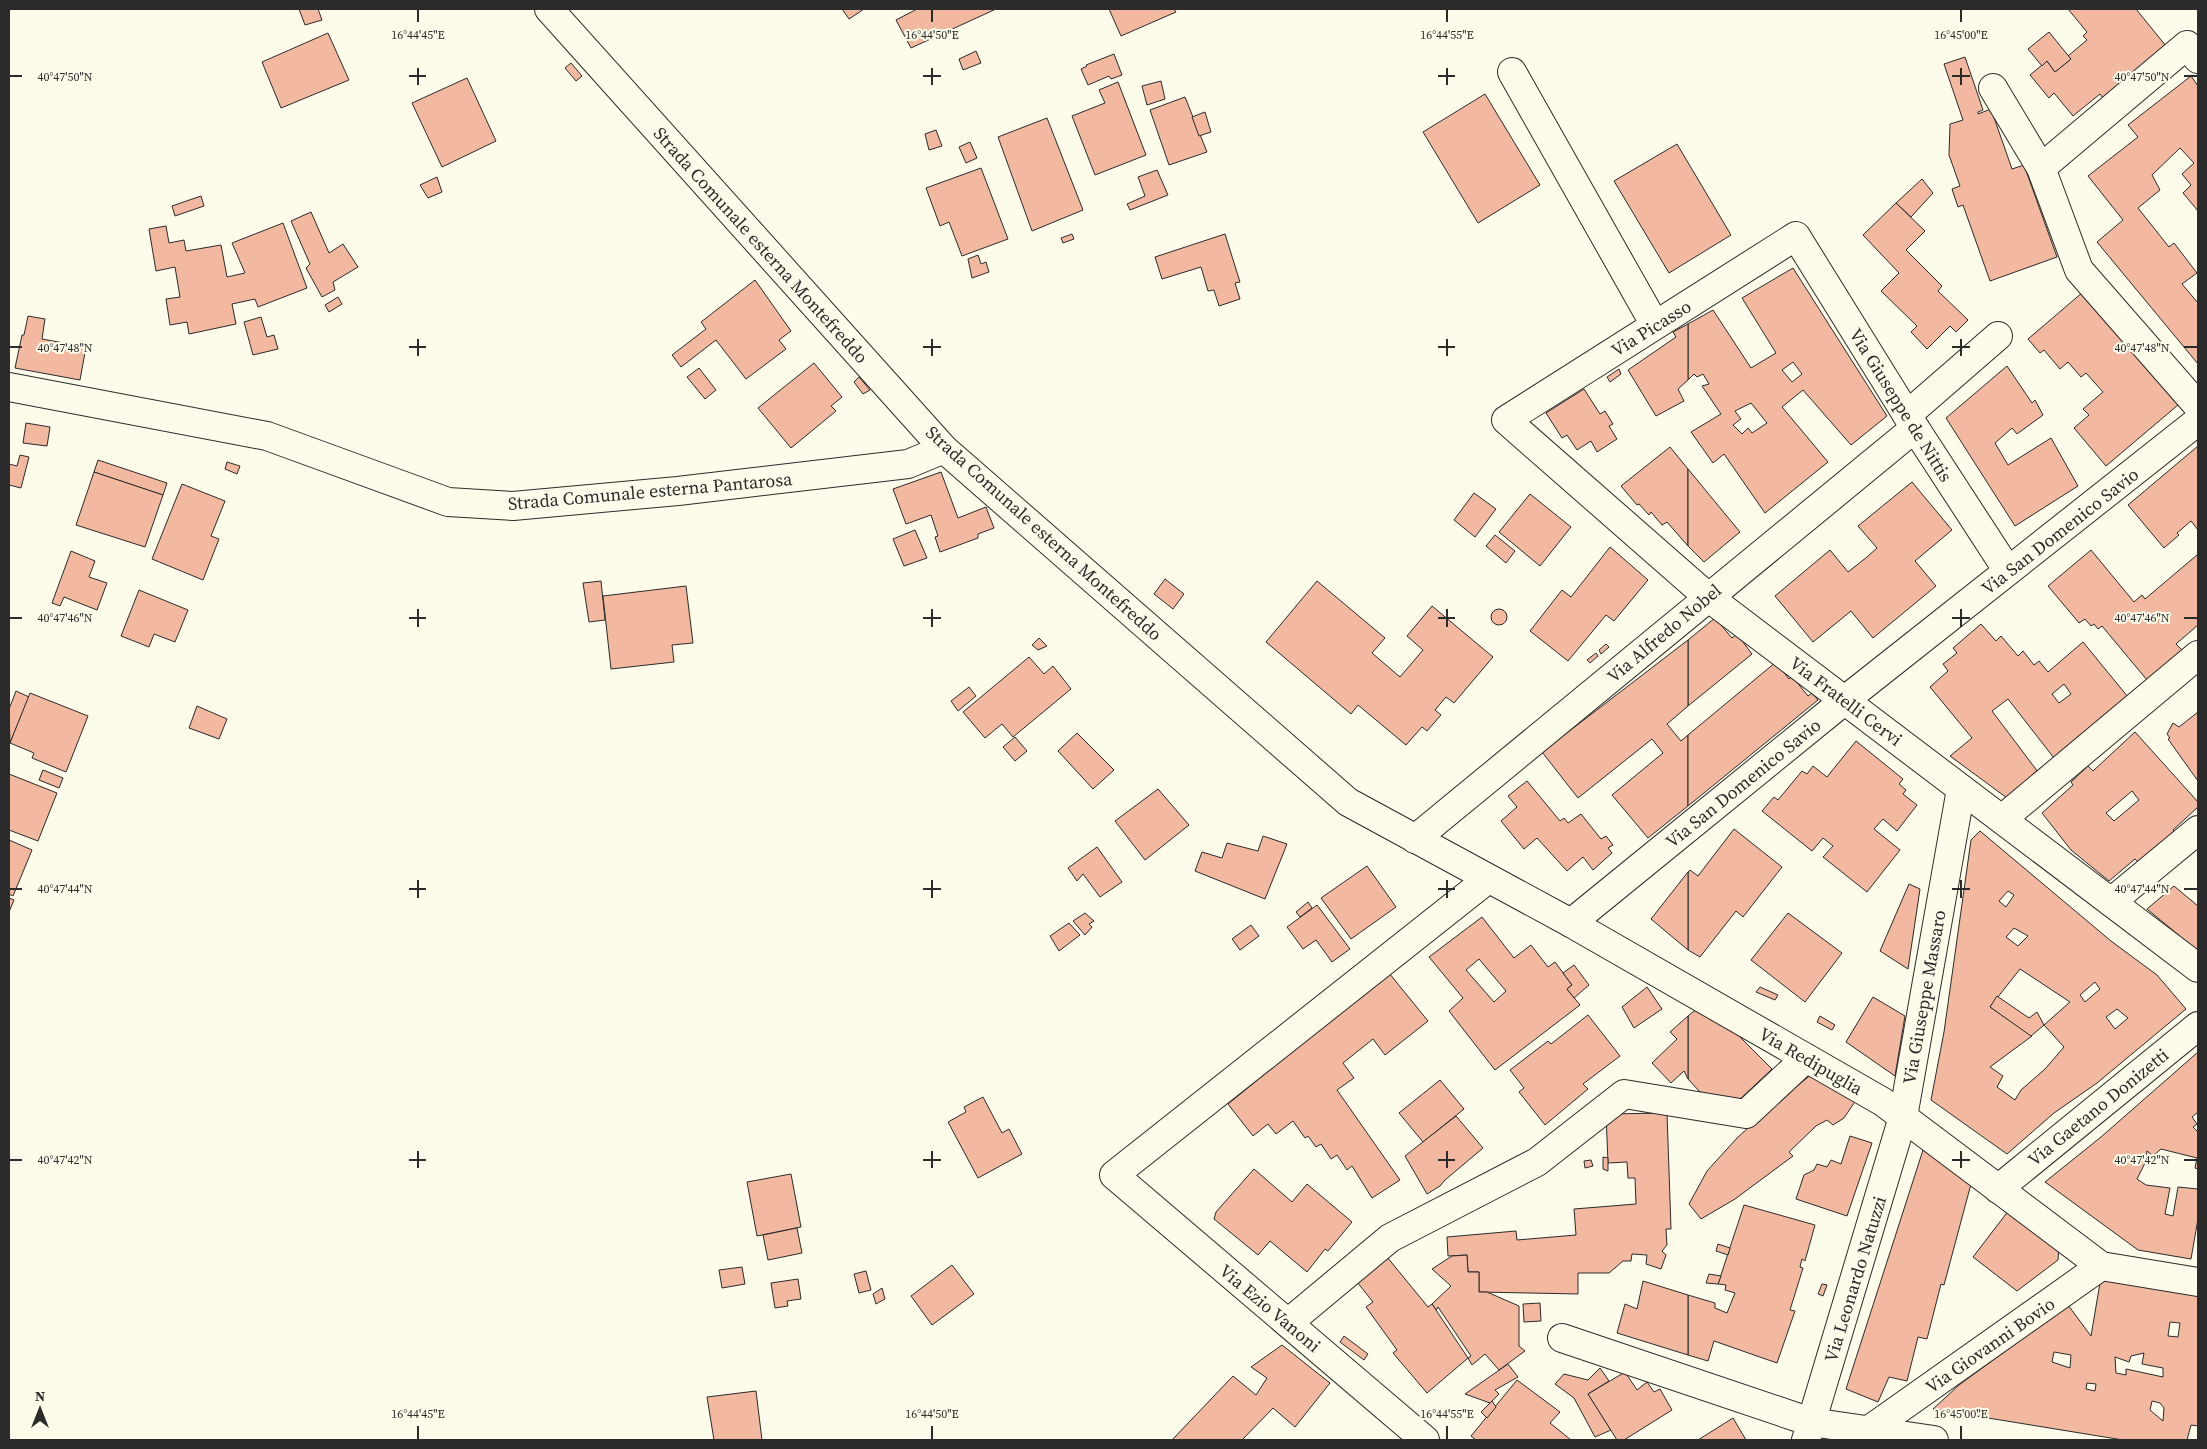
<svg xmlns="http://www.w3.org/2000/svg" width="2207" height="1449" font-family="'Source Serif 4',serif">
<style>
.building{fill:#f2b8a0;stroke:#2b2b2b;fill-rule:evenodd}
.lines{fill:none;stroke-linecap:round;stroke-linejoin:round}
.minor-casing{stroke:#2b2b2b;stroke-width:30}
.minor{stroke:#fdfbea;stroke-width:28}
.ticks{fill:none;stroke:#2b2b2b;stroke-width:2}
.labels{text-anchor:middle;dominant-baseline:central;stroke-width:4;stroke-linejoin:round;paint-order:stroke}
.street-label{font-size:18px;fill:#2b2b2b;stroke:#fdfbea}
.ticks-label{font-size:12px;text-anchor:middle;fill:#2b2b2b;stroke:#fdfbea;stroke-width:4;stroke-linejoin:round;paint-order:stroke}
</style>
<rect width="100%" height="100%" fill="#fdfbea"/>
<g class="building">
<path d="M299,9H318L322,20L305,25Z"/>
<path d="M842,9H864L849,19Z"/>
<path d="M917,9H996L911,48L896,20Z"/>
<path d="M1109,9H1174L1176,12L1121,36Z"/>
<path d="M2068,9H2136L2166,46L2103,98L2100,94L2073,116L2054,93L2049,98L2030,75L2047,61L2055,72L2071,59L2068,56L2087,40L2083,36L2087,32Z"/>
<path d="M2049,32L2071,59L2055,72L2047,61L2042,66L2028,49Z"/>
<path d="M328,33L349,80L281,108L262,62Z"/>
<path d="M976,51L981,63L963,70L959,59Z"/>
<path d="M1114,54L1122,75L1111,79L1109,76L1088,85L1081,69L1087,66L1086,65Z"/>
<path d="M1965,57L1983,110L1978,112V114L1991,109L2012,169L2024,165L2057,257L1990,281L1963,205L1958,207L1952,189L1960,186L1949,155L1950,124L1963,120L1944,64Z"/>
<path d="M571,63L582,76L576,81L565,68Z"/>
<path d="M2191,76L2198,86V211L2183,193L2191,185L2182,174L2194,163L2180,148L2152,175L2160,190L2138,208L2169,247L2174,243L2197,273L2182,284L2198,303V364L2097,242L2123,220L2088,176L2138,137L2128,125Z"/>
<path d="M467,78L496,141L442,167L412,103Z"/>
<path d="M1161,81L1165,99L1147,105L1142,86Z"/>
<path d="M1118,82L1146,155L1095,175L1072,116L1105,103L1099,90Z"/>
<path d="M1485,94L1540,185L1478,223L1423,132Z"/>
<path d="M1185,97L1207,152L1169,165L1150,110Z"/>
<path d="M1205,112L1211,132L1199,136L1192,117Z"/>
<path d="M1047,118L1083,210L1032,231L998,137Z"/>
<path d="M936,130L942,146L929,150L925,134Z"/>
<path d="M970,142L977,158L966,163L959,147Z"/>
<path d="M1677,144L1731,235L1669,273L1614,181Z"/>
<path d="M981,168L1008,239L962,256L949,222L940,226L926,188Z"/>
<path d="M1157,170L1168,195L1130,210L1127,204L1145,196L1138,177Z"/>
<path d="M437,177L442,192L428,198L420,185Z"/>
<path d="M1922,179L1933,193L1911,217L1896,203Z"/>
<path d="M201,196L204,206L175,216L172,206Z"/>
<path d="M1896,203L1925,231L1906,250L1942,286L1938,291L1968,320L1956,332L1950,326L1927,349L1911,332L1917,326L1881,291L1899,273L1863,235Z"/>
<path d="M311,212L329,253L343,244L358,267L333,282L335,290L322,297L306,268L310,264L291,221Z"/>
<path d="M283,223L307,288L258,307L255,299L232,304L236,324L189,334L187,322L170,325L166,299L180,297L175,267L156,271L149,229L166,226L169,243L184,240L186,251L221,245L227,277L245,273L232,243Z"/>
<path d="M1072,234L1074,239L1063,243L1061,238Z"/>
<path d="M1225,234L1240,282L1235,283L1240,299L1219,306L1214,290L1208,291L1201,267L1162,279L1155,257Z"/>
<path d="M978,255L981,264L986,262L989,272L972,278L968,259Z"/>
<path d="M1793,268L1887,416L1851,445L1803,390L1782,407L1828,462L1765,513L1724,454L1713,463L1691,432L1721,414L1702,386L1709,384L1703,374L1697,377L1694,374L1688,380V324L1713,310L1751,368L1776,353L1742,298ZM1793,362L1802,374L1792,382L1782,370ZM1751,403L1767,423L1752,433L1748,428L1742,434L1733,425L1741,419L1735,411Z"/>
<path d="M755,280L791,331L779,340L786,349L746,379L716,340L681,367L672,355L706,329L701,322Z"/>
<path d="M2083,292L2178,405L2106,466L2074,428L2089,415L2083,409L2103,392L2086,373L2081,377L2068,362L2060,369L2044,350L2040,353L2028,339Z"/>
<path d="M338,297L342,304L329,312L325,305Z"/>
<path d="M28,316L45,319L42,339L86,347L80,380L15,368L22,335H24Z"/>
<path d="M261,317L267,337L274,335L278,349L253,355L244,322Z"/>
<path d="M1688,324V380L1678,389L1684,401L1656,416L1628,370L1676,337L1673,332Z"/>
<path d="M814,363L842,397L831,406L836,411L791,448L758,408Z"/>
<path d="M2007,366L2032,403L2035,400L2043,415L2017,434L2012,428L1995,443L2008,465L2051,438L2078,486L2015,526L1946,418Z"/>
<path d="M699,368L716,390L705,399L687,377Z"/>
<path d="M1619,369L1621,374L1610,382L1607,377Z"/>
<path d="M859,377L870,390L863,394L854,382Z"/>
<path d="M1584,389L1600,414L1605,411L1613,424L1609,426L1617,439L1597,452L1591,441L1577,450L1567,435L1562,438L1546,413Z"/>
<path d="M26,423L50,427L47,446L23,443Z"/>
<path d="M2198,446V530L2191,521L2177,533L2179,535L2164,548L2128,505Z"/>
<path d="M1670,447L1688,469V546L1667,522L1662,525L1651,512L1649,515L1639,504L1637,505L1621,486Z"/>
<path d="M20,455L29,457L21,488L9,485V464L17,466Z"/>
<path d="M98,460L167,483L163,495L94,472Z"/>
<path d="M227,462L240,466L237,474L225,469Z"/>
<path d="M1688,469L1740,532L1704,562L1688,546Z"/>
<path d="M94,472L163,495L145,547L76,525Z"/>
<path d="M941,472L958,518L986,507L994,528L978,534V538L940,552L935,537L938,536L931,515L906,524L893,489Z"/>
<path d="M1912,482L1952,530L1915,561L1936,586L1873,638L1851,611L1813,642L1775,596L1830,550L1848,572L1867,557L1877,548L1858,526Z"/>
<path d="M182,484L225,501L211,536L219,539L203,580L152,559Z"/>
<path d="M1474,493L1496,509L1475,537L1454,520Z"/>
<path d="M1530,494L1571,527L1540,566L1499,532Z"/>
<path d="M915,530L927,558L904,566L893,539Z"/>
<path d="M1495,535L1515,551L1506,563L1486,546Z"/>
<path d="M1610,547L1648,580L1614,621L1606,615L1568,661L1530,631L1562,590L1571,597Z"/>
<path d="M2091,550L2134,602L2142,595L2145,599L2197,555L2198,556V625L2176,644L2183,651L2147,680L2102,626L2098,629L2094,624L2091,626L2085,619L2079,623L2048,586Z"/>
<path d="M71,551L95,561L89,577L107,583L97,610L64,597L60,606L52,603Z"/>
<path d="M1165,579L1184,594L1173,609L1154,594Z"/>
<path d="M601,581L605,620L589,622L583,583Z"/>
<path d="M1317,581L1385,638L1372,653L1400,677L1423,650L1407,636L1432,606L1493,657L1454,703L1446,697L1435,710L1441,715L1427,731L1422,727L1406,745L1358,705L1351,714L1266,642Z"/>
<path d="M686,586L693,643L672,645L674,662L611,669L603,596Z"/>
<path d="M139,590L188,610L175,642L154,634L149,647L121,636Z"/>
<circle cx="1499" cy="617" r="8"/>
<path d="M1715,618L1732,638L1737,634L1752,654L1688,706V640Z"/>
<path d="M1981,624L1996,641L2001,636L2018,656L2023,651L2034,665L2039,661L2048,672L2083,642L2128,697L2054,758L2008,699L1992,711L2038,772L2007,798L1950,756L1972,738L1930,687L1948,671L1943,664L1957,653L1953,648ZM2064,684L2071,694L2059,703L2052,694Z"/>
<path d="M1039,638L1047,646L1038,650L1032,645Z"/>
<path d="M1688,640V706L1667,724L1681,741L1688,735V806L1648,838L1612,795L1663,753L1652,739L1578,798L1542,752Z"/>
<path d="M1606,644L1609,647L1601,654L1599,650Z"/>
<path d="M1596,653L1598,656L1590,663L1587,660Z"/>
<path d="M1029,657L1044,674L1053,666L1071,689L1013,737L1002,724L985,738L963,712Z"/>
<path d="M1776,662L1789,679L1792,676L1808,696L1812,693L1818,700L1688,806V735Z"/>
<path d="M969,687L976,696L958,711L951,701Z"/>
<path d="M16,691L29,697L10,743L9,709Z"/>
<path d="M30,693L88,716L66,772L32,758L34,753L10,743Z"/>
<path d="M197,706L227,719L219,739L189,728Z"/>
<path d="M2198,712V781L2168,739L2170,738L2167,734L2173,723L2179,727Z"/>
<path d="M2135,732L2198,802V807L2173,830L2175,833L2140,864L2135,859L2109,881L2071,850L2042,813L2073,785L2071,782L2088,766L2093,771ZM2132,791L2139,800L2114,821L2106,813Z"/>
<path d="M1077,733L1114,770L1093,789L1058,751Z"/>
<path d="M1015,737L1027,751L1015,761L1003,747Z"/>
<path d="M1856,741L1903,779L1899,784L1906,790L1903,794L1917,805L1897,831L1883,819L1874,829L1900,850L1867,892L1823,857L1833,846L1823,838L1812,851L1762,811L1774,797L1778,800L1802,771L1807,774L1813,766L1827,777Z"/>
<path d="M43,770L63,778L59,788L39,780Z"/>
<path d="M9,774L57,793L38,841L9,830Z"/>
<path d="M1527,781L1560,821L1564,818L1568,823L1581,814L1601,839L1606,836L1613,845L1608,848L1612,853L1593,870L1583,857L1567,871L1537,838L1524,849L1501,821L1517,807L1508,796Z"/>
<path d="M1158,789L1189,825L1145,860L1115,821Z"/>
<path d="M1734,829L1782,867L1743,917L1736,911L1700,957L1688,950V872L1690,870L1698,876Z"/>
<path d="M1980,831L2111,941L2157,975L2186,1009L2097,1083L2054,1113L2007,1154L1931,1100L1944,1032L1971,840ZM2008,891L2014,895L2006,907L1999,901ZM2014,928L2028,936L2018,946L2006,937ZM2020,969L2070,1002L2044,1025L2064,1047L2045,1069L2021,1090L2015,1100L1997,1087L2003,1076L1990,1067L2032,1036L1990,1007ZM2095,982L2100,989L2085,1002L2080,995ZM2117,1009L2128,1018L2115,1029L2106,1017Z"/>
<path d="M1263,836L1287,844L1265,899L1195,871L1202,852L1222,858L1227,843L1258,851Z"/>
<path d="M9,840L32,850L13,896L9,894Z"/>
<path d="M1097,847L1122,882L1100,897L1083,874L1077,881L1068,868Z"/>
<path d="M1367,866L1396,907L1351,939L1321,898Z"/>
<path d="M1688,872V950L1651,919Z"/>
<path d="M1909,884L1920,889L1908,969L1880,951Z"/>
<path d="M2174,886L2198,906V951L2147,909Z"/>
<path d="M9,898L14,900L9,912Z"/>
<path d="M1308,902L1312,908L1300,917L1296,912Z"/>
<path d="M1317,905L1350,949L1332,962L1316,940L1303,949L1287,927Z"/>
<path d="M1085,913L1094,921L1089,924L1092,927L1085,935L1073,921Z"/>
<path d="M1788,913L1842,953L1805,1002L1751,960Z"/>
<path d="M1482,917L1514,958L1531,945L1548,967L1555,962L1572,985L1567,989L1580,1005L1495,1070L1449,1011L1463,998L1429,957ZM1479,959L1506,991L1494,1002L1466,970Z"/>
<path d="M1069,923L1080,935L1059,951L1050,936Z"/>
<path d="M1251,925L1259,936L1240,950L1232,939Z"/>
<path d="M1574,965L1589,985L1574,998L1567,989L1572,985L1563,973Z"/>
<path d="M1389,973L1428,1021L1385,1055L1373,1039L1343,1063L1354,1078L1337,1090L1400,1180L1372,1198L1352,1166L1347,1170L1337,1155L1331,1159L1321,1144L1316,1147L1308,1136L1305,1138L1293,1121L1276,1134L1268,1124L1253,1136L1228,1104Z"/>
<path d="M1647,987L1662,1009L1634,1028L1622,1007Z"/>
<path d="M1760,987L1778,995L1775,1000L1756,992Z"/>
<path d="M1997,996L2029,1018L2037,1012L2044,1025L2031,1036L1990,1007Z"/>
<path d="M1873,997L1905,1016L1895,1076L1846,1042Z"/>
<path d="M1698,1008L1738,1035L1772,1069L1738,1101L1700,1092L1688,1079V1016Z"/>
<path d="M1588,1015L1620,1056L1583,1084L1588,1089L1545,1125L1519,1092L1524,1088L1510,1070L1548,1041L1551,1044Z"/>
<path d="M1688,1016V1079L1684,1071L1671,1083L1652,1063L1677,1039L1670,1032Z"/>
<path d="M1820,1016L1835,1025L1832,1030L1817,1022Z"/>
<path d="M2198,1052V1112L2192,1117L2197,1124L2193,1127L2198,1132V1169L2195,1168L2197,1158L2161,1149L2153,1156L2147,1151L2146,1161L2137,1179L2146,1185L2170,1188L2165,1214L2173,1216L2178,1187L2198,1189V1219L2191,1259L2138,1250L2045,1182L2101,1137Z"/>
<path d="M1817,1070L1856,1100L1844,1118L1833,1125L1827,1120L1816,1126L1789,1152L1793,1156L1735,1199L1701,1219L1689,1204L1707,1171L1737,1138L1772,1106Z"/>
<path d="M1440,1080L1464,1109L1423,1142L1399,1113Z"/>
<path d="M983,1097L1002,1133L1009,1129L1022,1154L978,1178L948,1122L966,1112L964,1107Z"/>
<path d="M1667,1113L1671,1229H1666L1667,1245L1662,1251L1666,1255L1661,1269L1646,1264L1647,1255L1632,1254L1631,1261H1623L1609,1273H1578V1294L1479,1292V1272H1468L1467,1255L1448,1256L1447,1237L1516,1231L1517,1240L1576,1235L1574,1209L1636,1204L1635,1178H1628L1627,1162L1608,1163L1606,1114Z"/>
<path d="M1456,1116L1483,1148L1445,1180L1440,1186L1427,1194L1405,1156Z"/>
<path d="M1850,1136L1872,1143L1847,1216L1796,1199L1804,1175L1814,1170L1817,1164L1827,1167L1831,1160L1841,1164Z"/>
<path d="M1923,1150L1971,1184L1944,1285L1941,1284L1927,1339L1918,1337L1907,1381L1889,1377L1878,1402L1846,1389Z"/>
<path d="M1603,1157L1608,1158V1171L1603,1169Z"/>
<path d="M1591,1160L1593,1166L1585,1168L1584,1161Z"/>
<path d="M1254,1169L1292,1202L1307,1184L1352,1222L1328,1251L1325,1249L1307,1272L1270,1241L1258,1255L1214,1219L1216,1212Z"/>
<path d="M791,1174L801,1227L757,1236L747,1182Z"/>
<path d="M1744,1205L1815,1225L1805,1261L1802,1259L1800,1267L1803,1268L1790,1310L1795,1311L1777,1363L1714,1341L1708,1361L1688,1355V1295L1715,1303V1308L1727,1313L1735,1293L1725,1290L1726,1285L1718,1284Z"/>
<path d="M2009,1210L2059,1247L2058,1260L2017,1291L1973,1257Z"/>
<path d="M797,1228L802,1253L768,1260L763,1235Z"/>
<path d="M1718,1244L1730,1248L1728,1255L1716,1251Z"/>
<path d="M1467,1255L1468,1272H1479V1292H1487L1519,1306V1346L1525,1351L1499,1370L1485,1354L1472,1365L1468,1358L1471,1356L1438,1307L1436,1310L1432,1304L1451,1286L1432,1269L1452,1256Z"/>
<path d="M1387,1257L1428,1307L1432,1304L1468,1358L1427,1393L1393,1353L1397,1350L1366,1307L1373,1302L1357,1282Z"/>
<path d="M952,1265L974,1294L932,1325L911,1296Z"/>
<path d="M742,1267L745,1284L722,1288L719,1270Z"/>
<path d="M866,1271L871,1290L859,1293L854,1274Z"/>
<path d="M1709,1274L1721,1276L1718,1284L1706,1283Z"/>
<path d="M2101,1277L2198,1290V1426L2191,1425L2187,1440H2123L1933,1409L1959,1385L2068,1305L2091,1336ZM2170,1322L2180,1323L2178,1337L2168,1336ZM2054,1352L2071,1355L2070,1368L2052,1362ZM2144,1353L2142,1364L2163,1368V1377L2126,1369V1375L2116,1373L2115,1357L2129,1362L2131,1356ZM2087,1383L2096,1384L2095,1391L2086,1389ZM2152,1401L2160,1403L2164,1408L2163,1421L2150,1410Z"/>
<path d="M798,1279L801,1299L787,1301L788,1306L775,1308L771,1283Z"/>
<path d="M1643,1281L1688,1295V1355L1617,1333L1625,1304L1637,1309Z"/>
<path d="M1822,1284L1827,1285L1823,1296L1818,1294Z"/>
<path d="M882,1288L885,1299L876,1304L873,1294Z"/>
<path d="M1540,1303L1541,1321L1524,1322L1523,1304Z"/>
<path d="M1344,1336L1368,1354L1364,1360L1340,1342Z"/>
<path d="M1282,1345L1330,1383L1295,1427L1273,1408L1242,1440H1172L1233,1376L1256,1395L1267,1378L1251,1367Z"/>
<path d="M1508,1364L1518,1377L1495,1390L1499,1394L1490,1403L1465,1394Z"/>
<path d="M1600,1368L1609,1381L1588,1394L1611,1430L1595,1437L1574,1398L1555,1384L1564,1374L1588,1380Z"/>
<path d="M1625,1372L1637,1390L1647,1382L1654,1392L1660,1389L1672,1410L1624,1440H1617L1588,1394Z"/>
<path d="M1517,1380L1560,1412L1550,1423L1571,1440H1476L1471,1436Z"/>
<path d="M756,1391L762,1440H714L707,1397Z"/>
<path d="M1492,1401L1496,1407L1487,1418L1481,1412Z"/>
<path d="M1733,1418L1746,1440H1698Z"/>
</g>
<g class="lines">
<defs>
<g id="minor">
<path d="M549,9L944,449L1348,802L1571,923L1883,1102L2101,1266L2198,1282"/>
<path d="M1512,72L1655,325"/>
<path d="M1993,88L2041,168L2079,270L2198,406"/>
<path d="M2041,168L2187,45L2198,59"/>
<path d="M9,387L267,436L448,502L513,506L678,491L908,464L944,449"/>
<path d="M1907,415L1998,336"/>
<path d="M2008,571L1915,428L1796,236L1506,420L1708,597L2198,968"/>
<path d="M2002,819L2198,655"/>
<path d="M1415,839L1915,428"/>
<path d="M2111,902L2198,830"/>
<path d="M1571,923L1845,700L2198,421"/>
<path d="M1998,1189L2198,1026"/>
<path d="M1288,1323L1390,1238L1537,1162L1624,1094L1746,1114L1806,1058"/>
<path d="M1562,1338L1811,1422L1934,1440"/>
<path d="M1862,1435L2101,1266"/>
<path d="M1425,1440L1114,1175L1488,879"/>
<path d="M1806,1440L1903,1117L1961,789"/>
</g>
</defs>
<use href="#minor" class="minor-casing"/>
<use href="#minor" class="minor"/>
</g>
<path class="ticks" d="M418,10V22M932,10V22M1447,10V22M1961,10V22M418,68V85M932,68V85M1447,68V85M1961,68V85M10,76H22M409,76H426M923,76H941M1438,76H1455M1952,76H1970M2184,76H2197M418,339V356M932,339V356M1447,339V356M1961,339V356M10,347H22M409,347H426M923,347H941M1438,347H1455M1952,347H1970M2184,347H2197M418,609V627M932,609V627M1447,609V627M1961,609V627M10,618H22M409,618H426M923,618H941M1438,618H1455M1952,618H1970M2184,618H2197M418,880V898M932,880V898M1447,880V898M1961,880V898M10,889H22M409,889H426M923,889H941M1438,889H1455M1952,889H1970M2184,889H2197M418,1151V1168M932,1151V1168M1447,1151V1168M1961,1151V1168M10,1160H22M409,1160H426M923,1160H941M1438,1160H1455M1952,1160H1970M2184,1160H2197M418,1426V1439M932,1426V1439M1447,1426V1439M1961,1426V1439"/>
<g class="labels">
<g class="street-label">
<text transform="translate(761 245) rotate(48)">Strada Comunale esterna Montefreddo</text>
<text transform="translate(1651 328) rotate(-32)">Via Picasso</text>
<text transform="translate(1901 405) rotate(58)">Via Giuseppe de Nittis</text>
<text transform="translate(650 491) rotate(-5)">Strada Comunale esterna Pantarosa</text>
<text transform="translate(2060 531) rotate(-38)">Via San Domenico Savio</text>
<text transform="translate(1044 533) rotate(42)">Strada Comunale esterna Montefreddo</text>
<text transform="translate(1664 633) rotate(-40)">Via Alfredo Nobel</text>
<text transform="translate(1846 701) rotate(37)">Via Fratelli Cervi</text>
<text transform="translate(1743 783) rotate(-39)">Via San Domenico Savio</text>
<text transform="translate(1924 997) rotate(-80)">Via Giuseppe Massaro</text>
<text transform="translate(1811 1061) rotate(30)">Via Redipuglia</text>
<text transform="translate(2098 1107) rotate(-39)">Via Gaetano Donizetti</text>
<text transform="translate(1855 1279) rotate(-73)">Via Leonardo Natuzzi</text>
<text transform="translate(1270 1308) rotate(40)">Via Ezio Vanoni</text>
<text transform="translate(1990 1345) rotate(-35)">Via Giovanni Bovio</text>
</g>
</g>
<g class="ticks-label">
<text x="418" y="39">16°44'45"E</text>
<text x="932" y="39">16°44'50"E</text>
<text x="1447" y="39">16°44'55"E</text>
<text x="1961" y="39">16°45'00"E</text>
<text x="65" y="81">40°47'50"N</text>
<text x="2142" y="81">40°47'50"N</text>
<text x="65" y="352">40°47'48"N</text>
<text x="2142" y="352">40°47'48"N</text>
<text x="65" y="622">40°47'46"N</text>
<text x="2142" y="622">40°47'46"N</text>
<text x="65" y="893">40°47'44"N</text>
<text x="2142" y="893">40°47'44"N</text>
<text x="65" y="1164">40°47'42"N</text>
<text x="2142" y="1164">40°47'42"N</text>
<text x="418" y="1418">16°44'45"E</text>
<text x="932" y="1418">16°44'50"E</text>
<text x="1447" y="1418">16°44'55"E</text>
<text x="1961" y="1418">16°45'00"E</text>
</g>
<rect width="2207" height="1449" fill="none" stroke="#2b2b2b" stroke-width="20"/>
<g transform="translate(40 1409)" stroke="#fdfbea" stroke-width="4" paint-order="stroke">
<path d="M0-4L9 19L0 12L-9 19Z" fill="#2b2b2b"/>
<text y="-8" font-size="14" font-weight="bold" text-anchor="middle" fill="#2b2b2b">N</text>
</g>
</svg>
